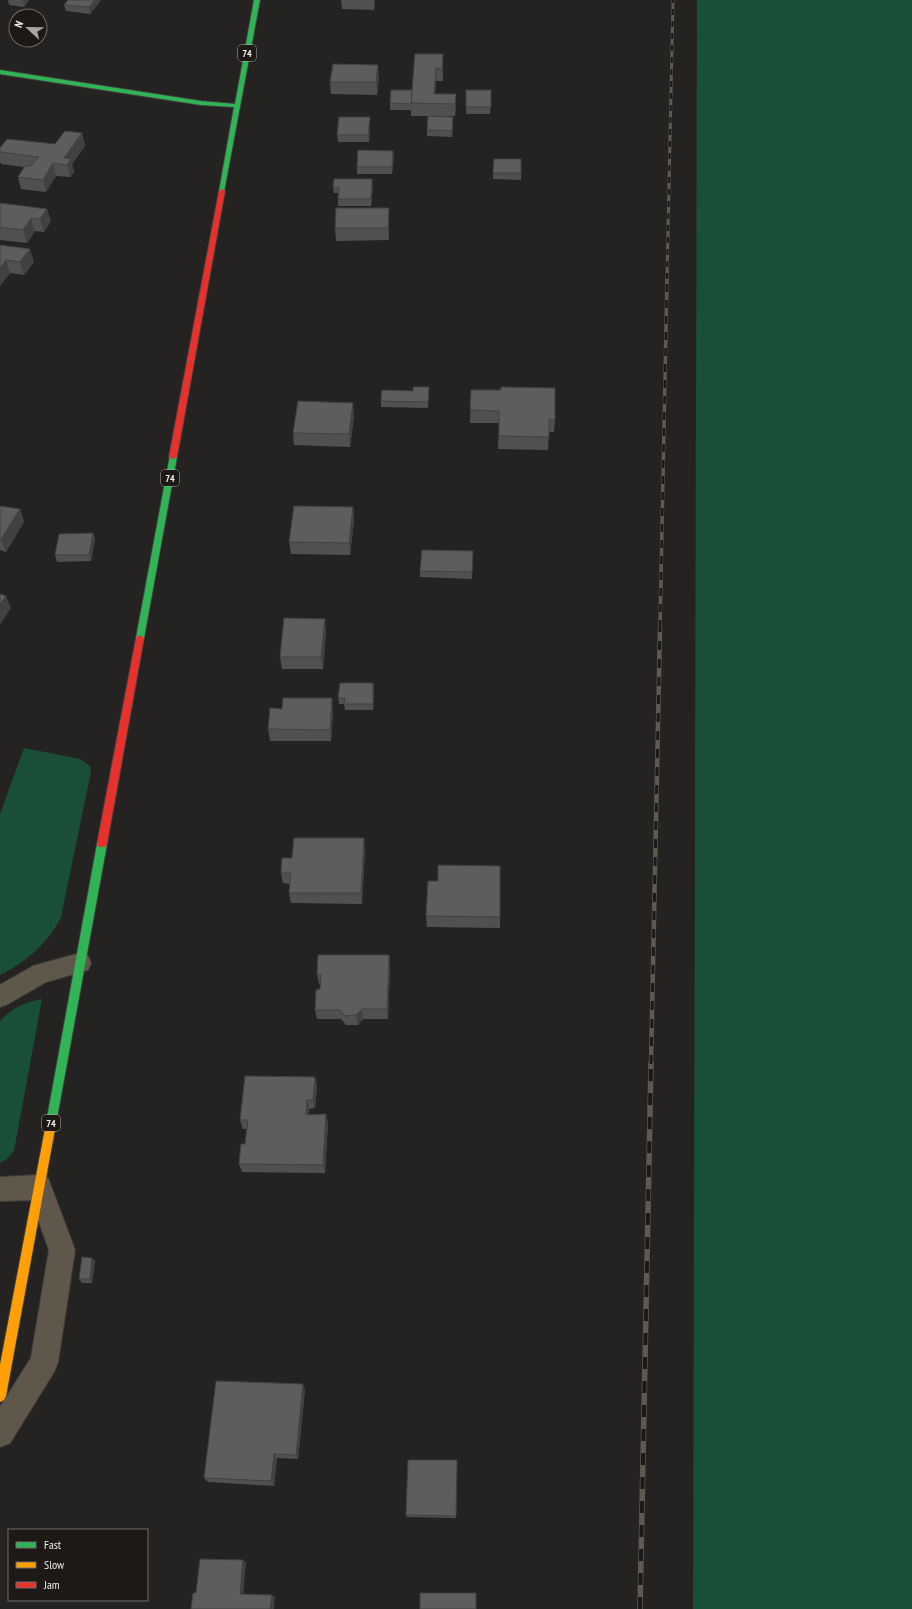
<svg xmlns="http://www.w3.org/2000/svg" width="912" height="1609" font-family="'PT Sans Narrow',sans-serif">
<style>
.green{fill:#194f37}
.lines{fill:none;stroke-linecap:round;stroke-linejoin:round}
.lane-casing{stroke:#403f3e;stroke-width:2}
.fast-casing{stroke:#403f3e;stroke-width:2}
.slow-casing{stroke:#403f3e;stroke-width:2}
.jam-casing{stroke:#403f3e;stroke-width:2}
.lane{fill:#5f574a;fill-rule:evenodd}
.fast{fill:#30b455;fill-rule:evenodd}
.slow{fill:#ff9f0a;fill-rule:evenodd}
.jam{fill:#e5322d;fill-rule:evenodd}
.rail-far3-casing{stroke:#5e5951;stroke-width:3}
.rail-far2-casing{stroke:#5e5951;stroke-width:3.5}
.rail-far1-casing{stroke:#5e5951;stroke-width:4.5}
.rail-casing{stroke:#5e5951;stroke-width:5.5}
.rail-far3{stroke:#1d1916;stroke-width:2;stroke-dasharray:6;stroke-linecap:butt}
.rail-far2{stroke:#1d1916;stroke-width:2.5;stroke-dasharray:8;stroke-linecap:butt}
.rail-far1{stroke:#1d1916;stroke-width:3;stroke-dasharray:9;stroke-linecap:butt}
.rail{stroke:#1d1916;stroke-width:4;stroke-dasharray:12;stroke-linecap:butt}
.wall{fill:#52504f}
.shaded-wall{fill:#424140}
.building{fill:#5f5d5c;stroke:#424140}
.labels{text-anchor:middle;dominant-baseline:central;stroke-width:4;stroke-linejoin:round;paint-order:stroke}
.shield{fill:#1d1916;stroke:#b0adaa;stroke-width:1}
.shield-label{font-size:10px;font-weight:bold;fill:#efecea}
</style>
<rect width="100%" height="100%" fill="#252321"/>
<g class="green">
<path d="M697,0H912V1609H693Z"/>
<path d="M24,748L80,759L90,766L91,772L61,917C49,942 25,963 0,975V814Z"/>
<path d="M42,999L14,1151L7,1159L0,1163V1021C11,1008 26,1002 42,999Z"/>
</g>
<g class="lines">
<defs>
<g id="lane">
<path d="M80,953L88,956L91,963L88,970L46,982L8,1004L0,1007V985L33,966Z"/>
<path d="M39,1175L48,1178L75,1250L58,1362L54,1372L10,1443L0,1447V1407L31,1358L49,1250L31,1200L0,1201V1177Z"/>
</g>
<g id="fast">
<path d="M254,0H260L224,192L219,191L234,107L201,105L0,74V70L201,101L235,104Z"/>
<path d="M170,455H173L177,457L144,638L140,641L136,638Z"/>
<path d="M102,840L105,841L107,844L55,1129L54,1133L50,1134L46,1133L45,1129L97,844L99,841Z"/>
</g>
<path id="slow" d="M50,1124L54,1125L55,1129L6,1396L4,1400L0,1402V1365L45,1129L46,1125Z"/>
<g id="jam">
<path d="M222,189L225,191L177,457L173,459L169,457L219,191Z"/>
<path d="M140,635L144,638L107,844L105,847H99L97,844L136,638Z"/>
</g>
</defs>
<use href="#lane" class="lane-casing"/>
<use href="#fast" class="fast-casing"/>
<use href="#slow" class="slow-casing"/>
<use href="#jam" class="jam-casing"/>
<use href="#lane" class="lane"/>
<use href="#fast" class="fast"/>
<use href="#slow" class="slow"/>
<use href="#jam" class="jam"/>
<defs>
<path id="rail-far3" d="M667,279L673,0"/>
<path id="rail-far2" d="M660,628L667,278"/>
<path id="rail-far1" d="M651,1064L660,627"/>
<path id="rail" d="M640,1609L651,1063"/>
</defs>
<use href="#rail-far3" class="rail-far3-casing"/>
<use href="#rail-far2" class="rail-far2-casing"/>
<use href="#rail-far1" class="rail-far1-casing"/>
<use href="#rail" class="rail-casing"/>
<use href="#rail-far3" class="rail-far3"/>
<use href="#rail-far2" class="rail-far2"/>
<use href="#rail-far1" class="rail-far1"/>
<use href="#rail" class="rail"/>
</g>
<g class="wall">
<path d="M8,0H29L24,7L9,5Z"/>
<path d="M68,0H101L90,14L66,11L64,5Z"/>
<path d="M341,0H375L374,10L342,9Z"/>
<path d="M415,54L443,67V81H436L435,94H456L455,116H411V110H390V103L412,90Z"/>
<path d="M379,77L377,95L331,94L330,82Z"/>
<path d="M466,90H491L490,114H466Z"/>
<path d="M370,117V124L369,142H338L337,135Z"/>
<path d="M453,117V123L452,137L427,136V130Z"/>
<path d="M82,133L85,146L72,164L74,172L70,177L56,176L46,192L21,189L18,177L24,167L1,164L0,161V152L55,144Z"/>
<path d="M394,157L392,174H357V167Z"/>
<path d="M494,159L521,173V180L493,179Z"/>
<path d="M373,185L371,206H338V193H334L333,187Z"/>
<path d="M0,203L51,221L44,232L35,231L27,243L0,240Z"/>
<path d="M389,208V240L336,241L335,228Z"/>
<path d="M0,245L34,262L24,275L10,273L0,286Z"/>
<path d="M471,390L555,420L554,432H549L548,450L498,449L499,423H470Z"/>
<path d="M413,391L429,394L428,408L381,407V401Z"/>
<path d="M354,416L350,447L294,445L293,433Z"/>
<path d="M0,506L20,509L24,522L6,552L0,550Z"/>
<path d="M353,507L354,520L350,555L291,554L289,542Z"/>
<path d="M95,539L91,561L57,562L55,555Z"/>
<path d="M473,551L472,579L420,577V571Z"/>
<path d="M326,631L323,669H282L280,657Z"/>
<path d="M373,683L374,689L373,710H345L344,704H339L338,698Z"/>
<path d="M333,710L331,741H270L268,729Z"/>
<path d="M365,849L362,904L291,903L289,893L290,884L283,883L281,873Z"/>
<path d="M426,916L500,917V928L427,927Z"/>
<path d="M389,955L390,965L388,1019H363L358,1025H346L341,1019H317L315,1010L320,989L321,984H319L317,974Z"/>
<path d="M315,1077L317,1086L315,1108L309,1109V1114L328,1123L325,1173L242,1172L239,1164L245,1144L247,1129H243L240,1120Z"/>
<path d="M95,1261L92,1283H82L79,1279Z"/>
<path d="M305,1390L298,1459L277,1458L274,1486L208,1482L204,1478Z"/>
<path d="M457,1460L456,1518L407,1517L406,1515Z"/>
</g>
<g class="shaded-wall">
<path d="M23,0H29L24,7Z"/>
<path d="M95,0H101L90,14L89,7Z"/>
<path d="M374,0H375L374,10Z"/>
<path d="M443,54V81L442,69Z"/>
<path d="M378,65L379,77L377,95L376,82Z"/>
<path d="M436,68V81L434,106V94Z"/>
<path d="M456,94V106L455,116V104Z"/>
<path d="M370,117V124L369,142L368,135Z"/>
<path d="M453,117V123L452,137V131Z"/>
<path d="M82,133L85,146L72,164L74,172L70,177L67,165L64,158Z"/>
<path d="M393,151L394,157L392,174V167Z"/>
<path d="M53,163L56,176L46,192L43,180Z"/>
<path d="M372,179L373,185L371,206V199Z"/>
<path d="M389,208V240L388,228Z"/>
<path d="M47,209L51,221L44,232L40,219Z"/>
<path d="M31,218L35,231L27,243L23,230Z"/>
<path d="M30,249L34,262L24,275L20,262Z"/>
<path d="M6,260L10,273L0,286V268Z"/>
<path d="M353,403L354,416L350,447L349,434Z"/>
<path d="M353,507L354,520L350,555L349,543Z"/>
<path d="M20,509L24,522L6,552L1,539Z"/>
<path d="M93,533L95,539L91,561L89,555Z"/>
<path d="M6,596L11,608L0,625V605Z"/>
<path d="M325,619L326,631L323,669L321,657Z"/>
<path d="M373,683L374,689L373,710Z"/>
<path d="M332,698L333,710L331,741L330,730Z"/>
<path d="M364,838L365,849L362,904L361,893Z"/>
<path d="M389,955L390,965L388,1019L387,1009Z"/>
<path d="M362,1009L363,1019L358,1025L356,1015Z"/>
<path d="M315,1077L317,1086L315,1108L313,1100Z"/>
<path d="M307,1100L309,1109L308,1123L306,1115Z"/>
<path d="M326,1114L328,1123L325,1173L323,1165Z"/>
<path d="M92,1258L95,1261L92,1283L90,1279Z"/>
<path d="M303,1384L305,1390L298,1459L296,1455Z"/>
<path d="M274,1454L277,1458L274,1486L271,1481Z"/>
<path d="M243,1560L246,1563L243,1596L240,1594Z"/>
<path d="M272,1595L275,1597L274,1609H270Z"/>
</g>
<g class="building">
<path d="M68,0H95L89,7L64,5Z"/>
<path d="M415,54H443L442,69L436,68L434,94H456L455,104L411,103Z"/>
<path d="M333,64L378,65L376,82H330Z"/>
<path d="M391,90H412L411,104L390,103Z"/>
<rect x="466" y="90" width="25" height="17"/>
<path d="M428,116L453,117L452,131L427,130Z"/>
<path d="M339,117H370L368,135H337Z"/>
<path d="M65,131L82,133L64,158L71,159L67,165L53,163L43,180L18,177L25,166H31L39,157L0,152V148L7,139L55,144Z"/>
<path d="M358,150L393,151L392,167H357Z"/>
<path d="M494,159H521V173H493Z"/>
<path d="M334,179H372L371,199H338L339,187H333Z"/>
<path d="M0,203L47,209L40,219L31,218L23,230L0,227Z"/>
<path d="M336,208H389L388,228H335Z"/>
<path d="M0,245L30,249L20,262L6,260L0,268Z"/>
<path d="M413,387H429L428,402L381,401L382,390L413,391Z"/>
<path d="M501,387L555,388V420L549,419V437L499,436V411L470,410L471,390H501Z"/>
<path d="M298,401L353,403L349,434L293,433Z"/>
<path d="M0,506L20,509L1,539H0Z"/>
<path d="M294,506L353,507L349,543L289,542Z"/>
<path d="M93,533L89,555H55L59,534Z"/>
<path d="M422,550L473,551L472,572L420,571Z"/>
<path d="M0,594L6,596L0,605Z"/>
<path d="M284,618L325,619L321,657H280Z"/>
<path d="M340,683H373V704H344L345,698H338Z"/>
<path d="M283,698H332L330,730L268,729L270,708L282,709Z"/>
<path d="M294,838H364L361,893H289L291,873H281L282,858H292Z"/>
<path d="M438,865L500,866V917L426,916L428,881H438Z"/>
<path d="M318,955H389L387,1009H362L356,1015L345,1016L340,1010H315L316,990L320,989L321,974H317Z"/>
<path d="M245,1076L315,1077L313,1100H307L306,1115L326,1114L323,1165L239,1164L241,1144H245L248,1120H240Z"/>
<path d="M82,1257L92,1258L90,1279H79Z"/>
<path d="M216,1381L303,1384L296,1455L274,1454L271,1481L204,1478Z"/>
<path d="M408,1460H457L456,1516L406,1515Z"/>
<path d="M200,1559L243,1560L240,1594L272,1595L270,1609H191L193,1593H196Z"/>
<rect x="420" y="1593" width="56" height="16"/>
</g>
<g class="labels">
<g class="shield">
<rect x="238" y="45" width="18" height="16" rx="3"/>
<rect x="161" y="470" width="18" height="16" rx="3"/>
<rect x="42" y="1115" width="18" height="16" rx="3"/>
</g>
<g class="shield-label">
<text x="247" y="53">74</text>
<text x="170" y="478">74</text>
<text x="51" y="1123">74</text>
</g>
</g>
<rect x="8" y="1529" width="140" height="72" fill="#1d1916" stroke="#716d6b"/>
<rect x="16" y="1542" width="20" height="6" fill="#30b455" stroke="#716d6b"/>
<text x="44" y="1549" font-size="12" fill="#efecea">Fast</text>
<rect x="16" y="1562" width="20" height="6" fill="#ff9f0a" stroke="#716d6b"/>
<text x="44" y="1569" font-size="12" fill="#efecea">Slow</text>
<rect x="16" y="1582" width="20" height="6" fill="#e5322d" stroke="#716d6b"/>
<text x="44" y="1589" font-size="12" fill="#efecea">Jam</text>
<g transform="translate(28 28) rotate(292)"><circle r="19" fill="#1d1916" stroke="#716d6b"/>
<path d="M0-3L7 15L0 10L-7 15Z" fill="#a8a6a4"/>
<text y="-6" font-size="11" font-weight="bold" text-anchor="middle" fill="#efecea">N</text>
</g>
</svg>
